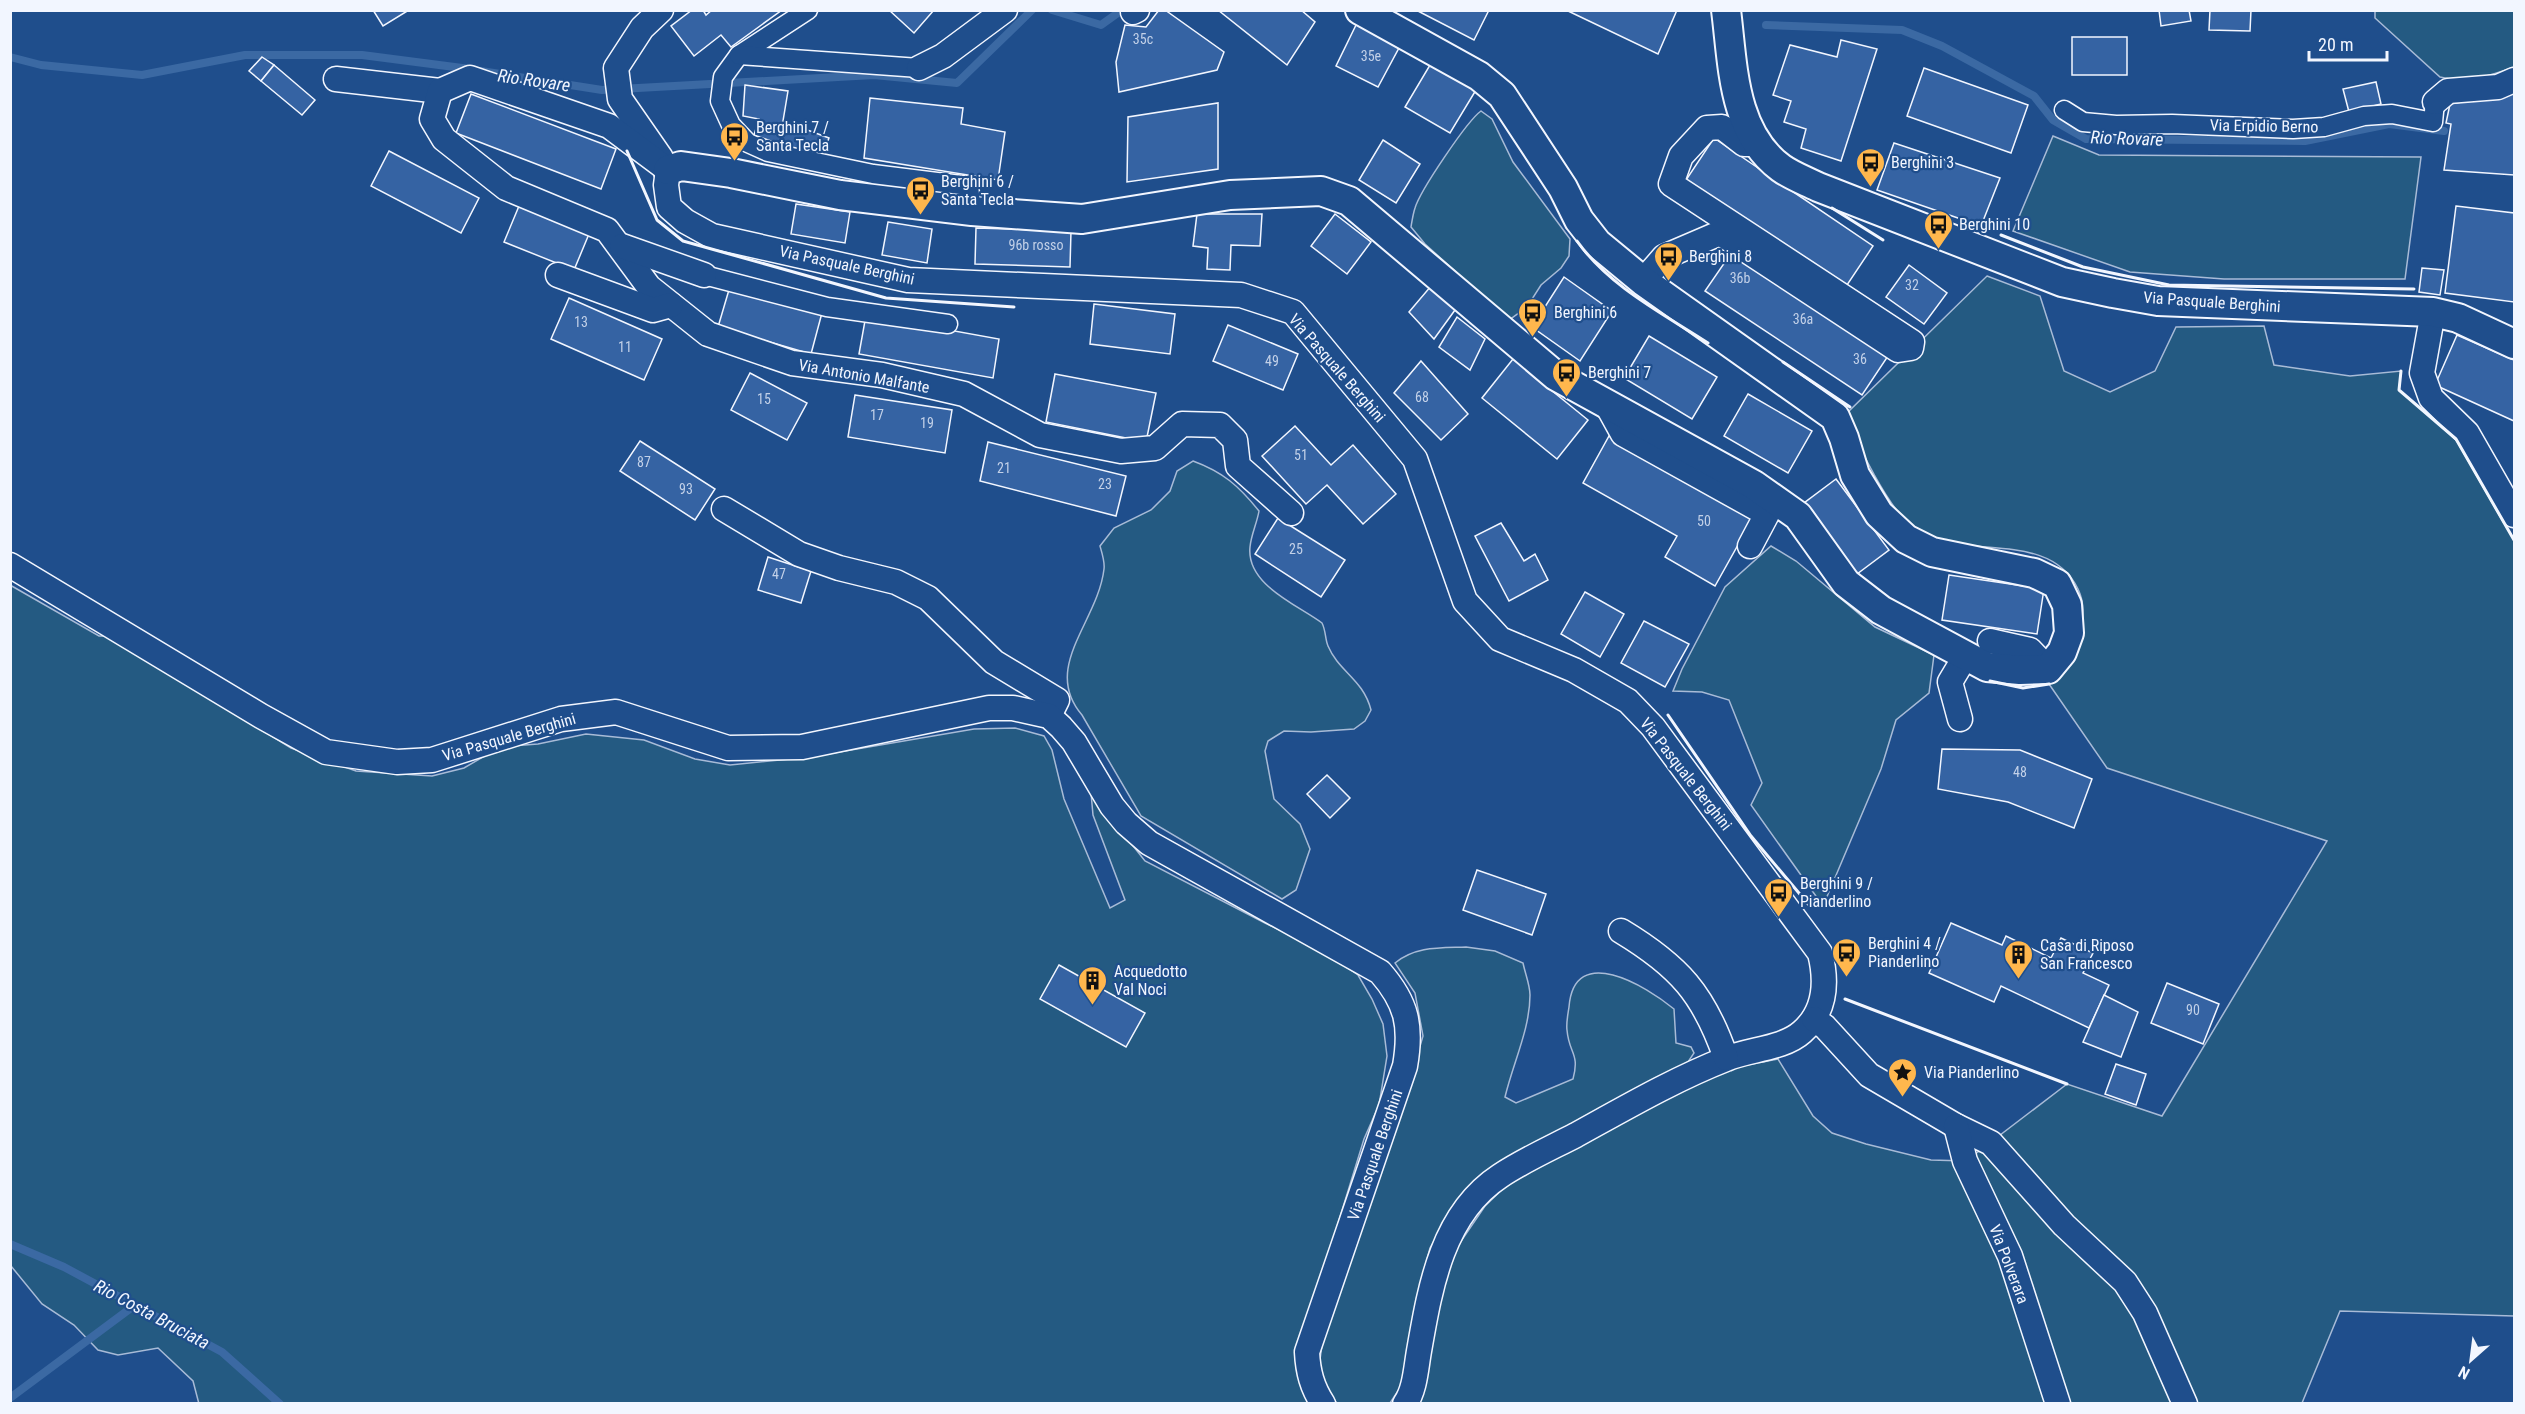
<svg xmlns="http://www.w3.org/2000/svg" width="2525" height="1414" font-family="'Roboto Condensed',sans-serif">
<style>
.green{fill:#245a82;stroke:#a8bbd7;stroke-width:1.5}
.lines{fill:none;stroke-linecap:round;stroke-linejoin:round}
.stream{stroke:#3b69a3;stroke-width:8}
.building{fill:#3563a3;stroke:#f2f6ff;stroke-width:1.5}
.pedestrian-casing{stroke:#f2f6ff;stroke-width:21}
.minor-casing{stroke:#f2f6ff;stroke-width:27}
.tertiary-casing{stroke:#f2f6ff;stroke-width:32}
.pedestrian{stroke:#1f4e8c;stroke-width:18}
.minor{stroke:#1f4e8c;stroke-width:24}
.tertiary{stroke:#1f4e8c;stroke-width:28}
.wall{stroke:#f2f6ff;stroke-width:3}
.labels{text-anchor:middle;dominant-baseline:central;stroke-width:4.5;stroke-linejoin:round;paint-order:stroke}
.number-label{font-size:14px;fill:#c3d1e8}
.street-label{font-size:16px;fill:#f2f6ff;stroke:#1f4e8c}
.poi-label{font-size:16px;fill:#f2f6ff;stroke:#1f4e8c;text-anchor:start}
.water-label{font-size:18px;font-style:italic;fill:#f2f6ff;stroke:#1f4e8c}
</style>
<rect width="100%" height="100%" fill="#1f4e8c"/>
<g class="green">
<path d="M2375,11H2514V67C2490,76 2466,84 2440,77L2375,18Z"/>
<path d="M1481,111L1492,119L1513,162L1570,239L1569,256L1561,268L1541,285L1527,307L1509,320L1425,244L1411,227C1412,221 1413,214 1415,208C1420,191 1467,121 1481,111Z"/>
<path d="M2053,136L2099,155L2421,157L2405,279H2224L2130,272L2013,231Z"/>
<path d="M1987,276L2040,296L2064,371L2110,392L2155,371L2176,327L2264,326L2274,365L2350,376L2401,371L2399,390L2456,439L2514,540V1316L2340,1311L2302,1403L1416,1404L1435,1331L1434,1300L1442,1269L1485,1206L1510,1182L1711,1072L1778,1059L1813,1116L1832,1133L1866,1144L1931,1160L1966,1161L2067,1084L2162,1116L2327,841L2107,768L2049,684C2068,658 2094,622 2078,589C2048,527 1960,563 1913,528C1889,509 1856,443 1846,414Z"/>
<path d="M1193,461C1223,472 1239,486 1259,511C1257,523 1251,535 1250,547C1246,585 1298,605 1322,623C1326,631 1325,639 1328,646C1339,672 1363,679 1371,710L1365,721L1354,729L1311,732L1284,731L1268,741L1265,751L1274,799L1300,824L1310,849L1296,890L1282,899L1141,816L1082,715C1041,667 1098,622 1104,569C1105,562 1102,553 1100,546L1114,528L1151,510L1170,491L1177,471Z"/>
<path d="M1771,546L1796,561L1875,627L1934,655L1929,693L1896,720L1881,769L1823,906L1751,805L1762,783L1729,700L1702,692L1673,691L1682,669L1725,587Z"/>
<path d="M10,585L99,636H110L291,748L356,771L432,776L464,768L500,747L538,744L586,734L644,740L695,759L730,765L810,757L974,729L1015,728L1044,736L1052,750L1064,799L1110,908L1125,900L1093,815L1091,793L1145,861L1265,923L1320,949L1358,975L1372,999L1383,1024L1387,1056L1379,1105L1364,1139L1296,1360C1297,1377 1304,1391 1315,1403L199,1404L193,1381L158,1348L118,1355L98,1350L74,1325L42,1304L11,1266Z"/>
<path d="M1466,947L1495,951L1523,963C1525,973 1530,985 1530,995C1530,1029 1513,1063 1505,1097L1516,1103L1573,1079C1580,1053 1569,1054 1567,1030C1566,1023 1568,1014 1569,1007C1574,942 1646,986 1674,1009L1676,1043L1691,1047L1694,1053L1688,1062L1494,1167L1458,1201L1430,1248L1416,1300L1406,1379L1390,1403H1337L1325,1389L1319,1367L1325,1323L1411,1077L1423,1036L1415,993L1395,963C1416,946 1440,948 1466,947Z"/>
</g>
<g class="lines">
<g class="stream">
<path d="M1052,10L1101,25L1122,10"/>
<path d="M1766,25L1902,30L1942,46L2034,96L2053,120L2086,139L2305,141L2389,124L2444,131"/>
<path d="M10,57L41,65L142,75L245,55H362L470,69"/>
<path d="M481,71L602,90L874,75L957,83L1032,10"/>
<path d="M10,1244L64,1267L222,1352L280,1404"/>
<path d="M10,1398L135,1305"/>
</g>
</g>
<g class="building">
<path d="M373,10H409L383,26Z"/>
<path d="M692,10H703L706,15L712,10H782L731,47L721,35L694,56L671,26Z"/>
<path d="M889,10H934L914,33Z"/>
<path d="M1159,10H1165L1224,52L1217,70L1119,92L1116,62L1125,25L1146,27Z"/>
<path d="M1218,10H1301L1315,22L1287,65Z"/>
<path d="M1416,10H1489L1474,40Z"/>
<path d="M1566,10H1677L1658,54Z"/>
<path d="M2159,10H2189L2191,21L2161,26Z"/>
<path d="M2210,10H2251L2250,31L2209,30Z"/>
<path d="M1357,23L1400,46L1378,87L1336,66Z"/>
<rect x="2072" y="37" width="55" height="38"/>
<path d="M1841,40L1877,49L1841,161L1801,148L1806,129L1784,122L1791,101L1773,95L1790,45L1837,57Z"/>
<path d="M262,57L274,65L261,81L249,71Z"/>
<path d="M274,65L315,100L302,115L261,81Z"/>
<path d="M1430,65L1476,90L1450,133L1405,107Z"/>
<path d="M1924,68L2028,105L2011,153L1907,116Z"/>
<path d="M2376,82L2381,104L2349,112L2343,89Z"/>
<path d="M745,85L788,91L783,121L829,138L821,159L754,135L759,119L743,116Z"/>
<path d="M2514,89V175L2444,170L2451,124L2446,123L2450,104L2486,98Z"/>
<path d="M471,94L616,149L601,189L456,133Z"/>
<path d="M870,98L963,108L961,124L1005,132L998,180L864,158Z"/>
<path d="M1218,103V169L1127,182L1128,117Z"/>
<path d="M1714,138L1873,246L1845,288L1686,180Z"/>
<path d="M1383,140L1420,164L1396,203L1359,180Z"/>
<path d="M1894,143L2000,178L1981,226L1877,190Z"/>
<path d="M389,151L479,198L461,233L371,186Z"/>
<path d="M796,204L850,212L845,243L791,234Z"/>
<path d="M519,206L589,234L574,270L504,242Z"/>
<path d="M2456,206L2514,213V302L2445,293Z"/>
<path d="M1197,214H1262L1260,246L1231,245L1230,270L1207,269L1208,248L1193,246Z"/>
<path d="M1335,214L1371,242L1347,274L1311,246Z"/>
<path d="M888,222L932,229L927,263L882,255Z"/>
<path d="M976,228L1071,231L1070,267L975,264Z"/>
<path d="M1734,249L1890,353L1862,395L1705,291Z"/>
<path d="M1909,265L1947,293L1924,324L1886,297Z"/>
<path d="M2422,268L2444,270L2440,295L2419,292Z"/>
<path d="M1564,277L1612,311L1580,361L1532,327Z"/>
<path d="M731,283L823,309L811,354L718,327Z"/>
<path d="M1431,286L1455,310L1434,339L1409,312Z"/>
<path d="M569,298L662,339L644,380L551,339Z"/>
<path d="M1094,304L1175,314L1170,354L1090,344Z"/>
<path d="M866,315L999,339L993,378L859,354Z"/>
<path d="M1457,317L1485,339L1470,370L1439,347Z"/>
<path d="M1228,325L1298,354L1283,390L1213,361Z"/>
<path d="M2457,335L2514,360V421L2435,385Z"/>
<path d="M1649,336L1717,377L1692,419L1624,378Z"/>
<path d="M1513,359L1588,420L1557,459L1482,398Z"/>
<path d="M1421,361L1468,414L1441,440L1394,393Z"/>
<path d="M750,373L807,403L787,440L731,410Z"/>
<path d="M1055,374L1156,393L1146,442L1046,422Z"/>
<path d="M1748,394L1812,431L1788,473L1724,436Z"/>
<path d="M855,395L952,410L945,453L848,437Z"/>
<path d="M1295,426L1331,465L1353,445L1396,494L1363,524L1327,485L1306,504L1262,456Z"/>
<path d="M1609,436L1753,518L1715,586L1665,557L1677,536L1583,483Z"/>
<path d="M640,441L715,489L695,520L620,471Z"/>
<path d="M988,442L1126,476L1116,516L980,481Z"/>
<path d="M1836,479L1889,550L1857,574L1804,503Z"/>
<path d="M1278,518L1345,560L1321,597L1255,554Z"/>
<path d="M1501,523L1524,561L1535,554L1548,580L1509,601L1475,536Z"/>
<path d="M768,557L811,571L801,603L758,590Z"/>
<path d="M1949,575L2044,589L2037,634L1942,620Z"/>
<path d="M1585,592L1624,614L1600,657L1561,634Z"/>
<path d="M1644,621L1689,644L1665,687L1621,663Z"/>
<path d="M1942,749L2020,750L2092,779L2074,828L2008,802L1938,789Z"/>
<path d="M1327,775L1350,798L1330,818L1307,794Z"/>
<path d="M1477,870L1546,894L1532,935L1463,910Z"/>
<path d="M1951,923L2002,945L2006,936L2051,958L2061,938L2093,953L2083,973L2109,985L2089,1028L2001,986L1994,1002L1929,973Z"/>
<path d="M1059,965L1145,1013L1126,1047L1040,999Z"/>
<path d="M2167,983L2219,1004L2203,1044L2151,1023Z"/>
<path d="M2104,995L2138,1012L2121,1057L2083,1042Z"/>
<path d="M2116,1064L2146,1074L2136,1105L2105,1094Z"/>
</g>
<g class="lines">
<defs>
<g id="pedestrian">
<path d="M808,10L739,55L723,77L720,101L731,125L748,143L768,152L873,174L969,186L972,211"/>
<path d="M739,55L919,68"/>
<path d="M2064,110L2083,122L2116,125L2172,124L2293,129L2324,127L2364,116L2392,114L2433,122L2435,102"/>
<path d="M704,275L827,307L948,324"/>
</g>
<g id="minor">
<path d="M661,10L642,28L616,68L620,99L661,158"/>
<path d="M1133,12L1137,10"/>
<path d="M919,68L943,56L1005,10"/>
<path d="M336,79L440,91"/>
<path d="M2435,102L2448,91L2498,87L2514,80"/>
<path d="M668,170L666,185L669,207L685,221L712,236L908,280L1241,295L1293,312L1415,459L1465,601L1500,639L1574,670L1628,701L1653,727L1820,953C1827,981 1826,1011 1802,1032C1783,1049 1749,1049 1726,1059C1675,1079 1625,1108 1576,1135C1551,1148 1524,1160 1500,1176C1442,1214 1430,1288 1419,1351C1416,1368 1415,1390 1405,1404"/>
<path d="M668,170L609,126L470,78L440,91L432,119L444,139L506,188L607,230L649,287L708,334L792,363L882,375L964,394L1040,435L1121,451L1155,448L1182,424L1220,425L1235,440L1238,466L1291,513"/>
<path d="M622,246L704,275"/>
<path d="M558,275L653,310L671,305"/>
<path d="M1643,281L1664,257L1720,233L1898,350L1911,348L1912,342L1671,184L1681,156L1707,128L1722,127L1744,144H1759"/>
<path d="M2433,312L2422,373L2431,398L2467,433L2514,515"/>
<path d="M1607,405L1623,434L1767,514L1750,546"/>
<path d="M724,509L799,554L839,568L896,582L928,598L994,662L1057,700L1049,716"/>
<path d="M10,565L261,716L326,752L397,762L432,760L561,719L616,712L728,748L802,747L989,708H1013L1049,716L1061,727L1074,742L1112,806L1126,823L1149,843L1380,972C1407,1003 1412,1026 1405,1066L1307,1352C1308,1372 1312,1387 1323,1404"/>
<path d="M1990,641L2030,650L2048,669"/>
<path d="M1960,719L1950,682L1965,657"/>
<path d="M1621,931C1679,966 1704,994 1726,1058"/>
<path d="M1814,1019L1825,1027L1869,1075L1956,1126L1991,1143L2064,1225L2125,1282L2145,1313L2185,1404"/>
<path d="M1956,1126L1965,1161L2010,1256L2058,1404"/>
</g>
<g id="tertiary">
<path d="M1726,10C1733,64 1732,132 1781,168C1792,176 1806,181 1818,187L2062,282L2113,293L2158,301L2433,312L2458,318L2514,344"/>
<path d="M668,170L681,166L731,173L840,195L972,211L1082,219L1230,195L1321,191L1349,201L1556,376L1754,485L1798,516L1846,583L1881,610L1987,667L2020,670L2048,669L2062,652L2069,633L2067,605L2057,584L2034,573L1932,552L1906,539L1879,514L1855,475L1844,438L1835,417L1643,281L1597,243L1579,220L1563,188L1502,95L1479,76L1360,10"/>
</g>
</defs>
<use href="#pedestrian" class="pedestrian-casing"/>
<use href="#minor" class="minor-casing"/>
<use href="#tertiary" class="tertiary-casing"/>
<use href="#pedestrian" class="pedestrian"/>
<use href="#minor" class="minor"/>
<use href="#tertiary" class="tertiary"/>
<g class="wall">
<path d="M627,151L657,220L683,241L886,298L1014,307"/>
<path d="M1832,208L1883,240"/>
<path d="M2001,235L2083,267L2169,285L2414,289"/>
<path d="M1577,241C1610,287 1662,313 1708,343"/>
<path d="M1783,362L1850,407"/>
<path d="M2401,371L2399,390L2456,439L2514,540"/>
<path d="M1990,681L2023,688L2049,684"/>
<path d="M1668,715L1751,836L1809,905"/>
<path d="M1845,999L2067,1084"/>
</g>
</g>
<defs>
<symbol id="bus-pin" viewBox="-11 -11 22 30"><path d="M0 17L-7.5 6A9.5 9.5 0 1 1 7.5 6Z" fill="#ffb74d" stroke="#1f4e8c"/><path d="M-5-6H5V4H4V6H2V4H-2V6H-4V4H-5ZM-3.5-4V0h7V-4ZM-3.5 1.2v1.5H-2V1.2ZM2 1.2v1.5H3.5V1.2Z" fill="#111"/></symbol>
<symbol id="building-pin" viewBox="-11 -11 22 30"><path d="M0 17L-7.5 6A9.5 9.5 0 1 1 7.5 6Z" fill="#ffb74d" stroke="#1f4e8c"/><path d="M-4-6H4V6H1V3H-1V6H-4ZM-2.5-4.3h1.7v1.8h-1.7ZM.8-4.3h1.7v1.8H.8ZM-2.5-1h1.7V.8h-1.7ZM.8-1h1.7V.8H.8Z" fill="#111"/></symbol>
<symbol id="sight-pin" viewBox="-11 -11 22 30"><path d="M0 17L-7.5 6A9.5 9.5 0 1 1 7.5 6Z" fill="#ffb74d" stroke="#1f4e8c"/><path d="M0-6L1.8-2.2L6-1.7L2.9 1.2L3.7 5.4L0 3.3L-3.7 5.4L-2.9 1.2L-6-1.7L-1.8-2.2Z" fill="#111"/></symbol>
</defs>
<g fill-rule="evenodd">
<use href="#bus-pin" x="718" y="120" width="33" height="45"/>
<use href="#bus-pin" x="1854" y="146" width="33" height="45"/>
<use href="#bus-pin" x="904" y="174" width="33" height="45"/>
<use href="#bus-pin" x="1922" y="208" width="33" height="45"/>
<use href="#bus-pin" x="1652" y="240" width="33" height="45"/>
<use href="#bus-pin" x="1516" y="296" width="33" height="45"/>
<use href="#bus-pin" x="1550" y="356" width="33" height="45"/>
<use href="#bus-pin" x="1762" y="876" width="33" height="45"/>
<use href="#bus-pin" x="1830" y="936" width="33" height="45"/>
<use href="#building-pin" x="2002" y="938" width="33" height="45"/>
<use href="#building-pin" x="1076" y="964" width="33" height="45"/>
<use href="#sight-pin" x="1886" y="1056" width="33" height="45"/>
</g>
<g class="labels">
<g class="number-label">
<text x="1143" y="39">35c</text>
<text x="1371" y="56">35e</text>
<text x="1036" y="245">96b rosso</text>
<text x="1740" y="278">36b</text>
<text x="1912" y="285">32</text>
<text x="1803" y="319">36a</text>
<text x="581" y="322">13</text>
<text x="625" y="347">11</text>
<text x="1860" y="359">36</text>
<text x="1272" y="361">49</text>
<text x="1422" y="397">68</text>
<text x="764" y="399">15</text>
<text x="877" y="415">17</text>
<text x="927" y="423">19</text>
<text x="1301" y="455">51</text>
<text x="644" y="462">87</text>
<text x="1004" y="468">21</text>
<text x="1105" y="484">23</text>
<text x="686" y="489">93</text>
<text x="1704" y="521">50</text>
<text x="1296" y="549">25</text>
<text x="779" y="574">47</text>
<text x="2020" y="772">48</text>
<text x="2193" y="1010">90</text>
</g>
<g class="street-label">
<text transform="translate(2264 126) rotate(1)">Via Erpidio Berno</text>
<text transform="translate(847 265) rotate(12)">Via Pasquale Berghini</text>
<text transform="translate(2212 302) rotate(4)">Via Pasquale Berghini</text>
<text transform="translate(1337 368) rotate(49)">Via Pasquale Berghini</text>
<text transform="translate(864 376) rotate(10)">Via Antonio Malfante</text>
<text transform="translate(509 737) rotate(-16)">Via Pasquale Berghini</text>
<text transform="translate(1686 774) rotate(52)">Via Pasquale Berghini</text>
<text transform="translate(1375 1155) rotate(-71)">Via Pasquale Berghini</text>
<text transform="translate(2009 1264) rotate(69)">Via Polverara</text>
</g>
<g class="poi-label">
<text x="756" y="127">Berghini 7 /<tspan x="756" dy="18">Santa Tecla</tspan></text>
<text x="1891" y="162">Berghini 3</text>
<text x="941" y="181">Berghini 6 /<tspan x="941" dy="18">Santa Tecla</tspan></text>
<text x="1959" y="224">Berghini 10</text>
<text x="1689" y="256">Berghini 8</text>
<text x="1554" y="312">Berghini 6</text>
<text x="1588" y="372">Berghini 7</text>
<text x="1800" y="883">Berghini 9 /<tspan x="1800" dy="18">Pianderlino</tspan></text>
<text x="1868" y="943">Berghini 4 /<tspan x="1868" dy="18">Pianderlino</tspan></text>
<text x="2040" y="945">Casa di Riposo<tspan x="2040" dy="18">San Francesco</tspan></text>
<text x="1114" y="971">Acquedotto<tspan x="1114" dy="18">Val Noci</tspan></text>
<text x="1924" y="1072">Via Pianderlino</text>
</g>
<g class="water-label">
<text transform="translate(534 80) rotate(8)">Rio Rovare</text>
<text transform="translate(2127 138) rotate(2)">Rio Rovare</text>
<text transform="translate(152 1314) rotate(28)">Rio Costa Bruciata</text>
</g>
</g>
<rect width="2525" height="1414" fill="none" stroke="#f2f6ff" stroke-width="24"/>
<g transform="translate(2471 1360) rotate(208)" stroke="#1f4e8c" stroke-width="4.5" paint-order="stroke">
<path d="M0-4.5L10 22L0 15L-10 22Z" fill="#f2f6ff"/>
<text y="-9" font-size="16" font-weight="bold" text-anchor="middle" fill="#f2f6ff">N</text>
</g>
<path d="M2309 51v9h78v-9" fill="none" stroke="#f2f6ff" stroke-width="3"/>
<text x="2318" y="51" font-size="18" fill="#f2f6ff" stroke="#1f4e8c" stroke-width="4.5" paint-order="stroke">20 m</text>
</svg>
